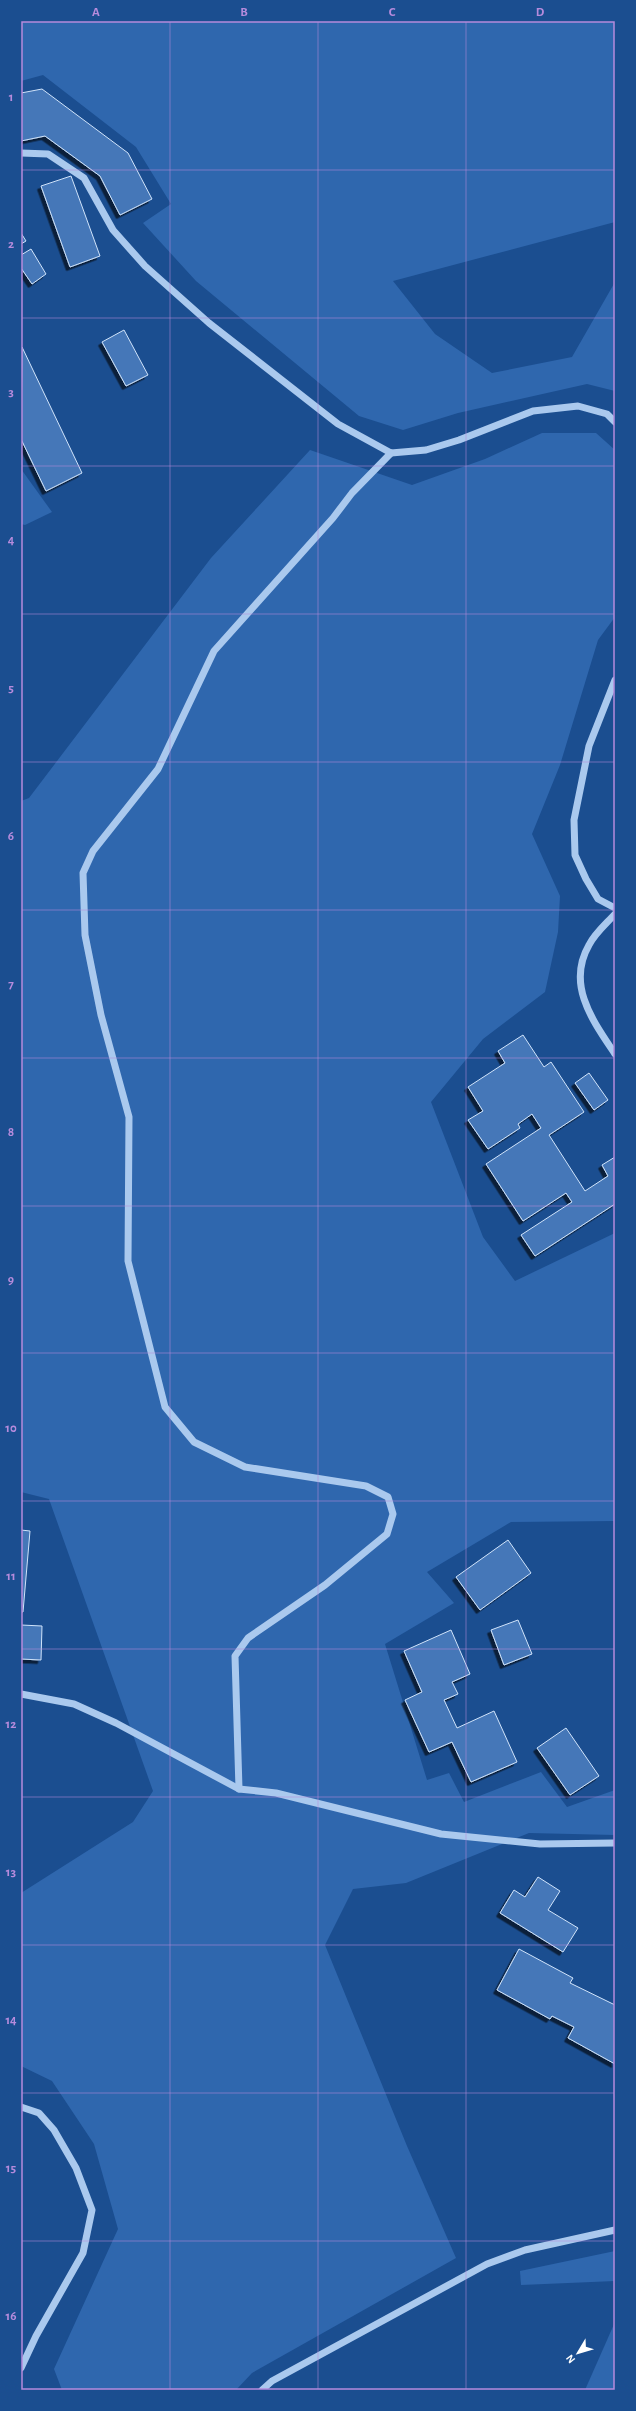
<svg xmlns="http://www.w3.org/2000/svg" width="636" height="2411" font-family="'Alegreya Sans',sans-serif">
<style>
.green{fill:#2f67ae}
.building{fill:#4477b8;stroke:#d0e3fa;filter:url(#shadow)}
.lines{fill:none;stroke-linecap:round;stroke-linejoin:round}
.minor{stroke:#aac9ee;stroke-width:7}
.grid{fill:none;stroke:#b68bdc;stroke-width:1;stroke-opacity:0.55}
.neatline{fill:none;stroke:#b68bdc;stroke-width:1.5}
.grid-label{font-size:13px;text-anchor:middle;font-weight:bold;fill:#b68bdc}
</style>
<defs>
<filter id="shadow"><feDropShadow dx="-3.5" dy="3.5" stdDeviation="0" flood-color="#0009"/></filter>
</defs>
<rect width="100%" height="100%" fill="#1b4e90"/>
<g class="green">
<path d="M21,21H615V222L393,281L435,334L492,373L572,357L615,282V391L587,384L458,413L403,430L359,416L196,281L143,223L171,204L136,147L43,75L21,81Z"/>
<path d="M542,433H596L615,450V617L598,640L560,765L532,834L560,896L558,932L545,992L483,1039L431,1102L483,1237L515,1281L615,1233V1521L511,1522L427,1572L454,1603L385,1644L427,1780L449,1773L464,1802L541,1772L567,1807L615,1790V1835L529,1833L406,1883L353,1889L325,1945L407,2146L456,2258L252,2373L236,2390H62L54,2369L118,2229L94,2144L52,2081L21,2066V1893L133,1822L153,1791L49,1499L21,1492V801L29,798L211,558L310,450L412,485L485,459Z"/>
<path d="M21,469L52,512L25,525L21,524Z"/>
<path d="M615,2251V2281L521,2285L520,2271Z"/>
<path d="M615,2322V2390H585Z"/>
</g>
<g class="building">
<path d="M42,89L128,153L152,199L120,215L100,176L45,136L21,141V93Z"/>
<path d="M71,176L100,256L70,267L41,186Z"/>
<path d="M21,233L26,241L21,244Z"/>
<path d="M31,249L46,274L32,284L21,268V255Z"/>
<path d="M124,330L148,375L126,386L102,342Z"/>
<path d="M22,347L82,473L46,491L21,439Z"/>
<path d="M523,1035L544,1067L551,1062L584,1112L549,1135L585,1191L608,1176L602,1165L615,1157V1204L535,1256L521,1235L572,1202L566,1193L523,1221L486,1164L541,1128L532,1114L518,1124L520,1128L488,1149L468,1120L483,1111L468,1087L505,1063L498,1051Z"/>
<path d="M589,1073L608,1100L594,1110L575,1083Z"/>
<path d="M21,1530L30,1531L23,1612H21Z"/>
<path d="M508,1540L531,1573L480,1610L456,1577Z"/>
<path d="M518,1620L532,1654L504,1665L491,1630Z"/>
<path d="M21,1625L42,1626L41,1660L21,1659Z"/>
<path d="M451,1630L470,1674L452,1682L458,1694L444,1700L457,1728L494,1711L517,1762L471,1782L452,1742L429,1752L405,1700L422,1692L404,1651Z"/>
<path d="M566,1728L599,1776L570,1795L537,1748Z"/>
<path d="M538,1877L560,1891L548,1910L578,1928L563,1952L500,1913L514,1890L525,1897Z"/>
<path d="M519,1949L573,1978L570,1983L615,2005V2064L568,2038L574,2027L552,2016L550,2019L497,1990Z"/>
</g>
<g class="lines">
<g class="minor">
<path d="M21,153L48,154L84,178L113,230L145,266L209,323L338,424L391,453L426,450L459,440L533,411L578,406L607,414L615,422"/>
<path d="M615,680L589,746L574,820L575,855L586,879L598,899L615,908"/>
<path d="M615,914C606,924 595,933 589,945C566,985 593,1021 615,1054"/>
<path d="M21,1694L74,1704L116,1723L239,1789L276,1793L441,1834L540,1844L615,1843"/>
<path d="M239,1789L235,1656L248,1638L325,1585L387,1534L393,1514L388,1497L366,1486L245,1467L194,1442L165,1407L128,1261L129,1117L101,1015L85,935L83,873L93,851L158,769L214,651L333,518L352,493L391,453"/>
<path d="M21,2107L39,2113L54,2130L76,2168L92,2210L83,2253L36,2336L21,2368"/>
<path d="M262,2390L272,2381L487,2264L525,2250L615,2230"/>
</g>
</g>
<path class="grid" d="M170,21V2390M318,21V2390M466,21V2390M21,170H615M21,318H615M21,466H615M21,614H615M21,762H615M21,910H615M21,1058H615M21,1206H615M21,1353H615M21,1501H615M21,1649H615M21,1797H615M21,1945H615M21,2093H615M21,2241H615"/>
<rect width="636" height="2411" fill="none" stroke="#1b4e90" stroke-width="44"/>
<g transform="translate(578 2353) rotate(232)" stroke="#1b4e90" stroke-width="3" paint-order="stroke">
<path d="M0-3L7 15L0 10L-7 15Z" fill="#ffffff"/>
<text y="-6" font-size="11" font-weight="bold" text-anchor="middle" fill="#ffffff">N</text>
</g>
<rect x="22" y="22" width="592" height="2367" class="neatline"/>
<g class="grid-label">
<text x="96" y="16">A</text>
<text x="244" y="16">B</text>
<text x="392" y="16">C</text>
<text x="540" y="16">D</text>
<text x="11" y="101">1</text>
<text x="11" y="248">2</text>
<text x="11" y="396">3</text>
<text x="11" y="544">4</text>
<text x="11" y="692">5</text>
<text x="11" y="840">6</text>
<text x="11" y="988">7</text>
<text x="11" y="1136">8</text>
<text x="11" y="1284">9</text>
<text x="11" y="1432">10</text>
<text x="11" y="1580">11</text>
<text x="11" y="1728">12</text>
<text x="11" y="1876">13</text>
<text x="11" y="2024">14</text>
<text x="11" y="2172">15</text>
<text x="11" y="2320">16</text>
</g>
</svg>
